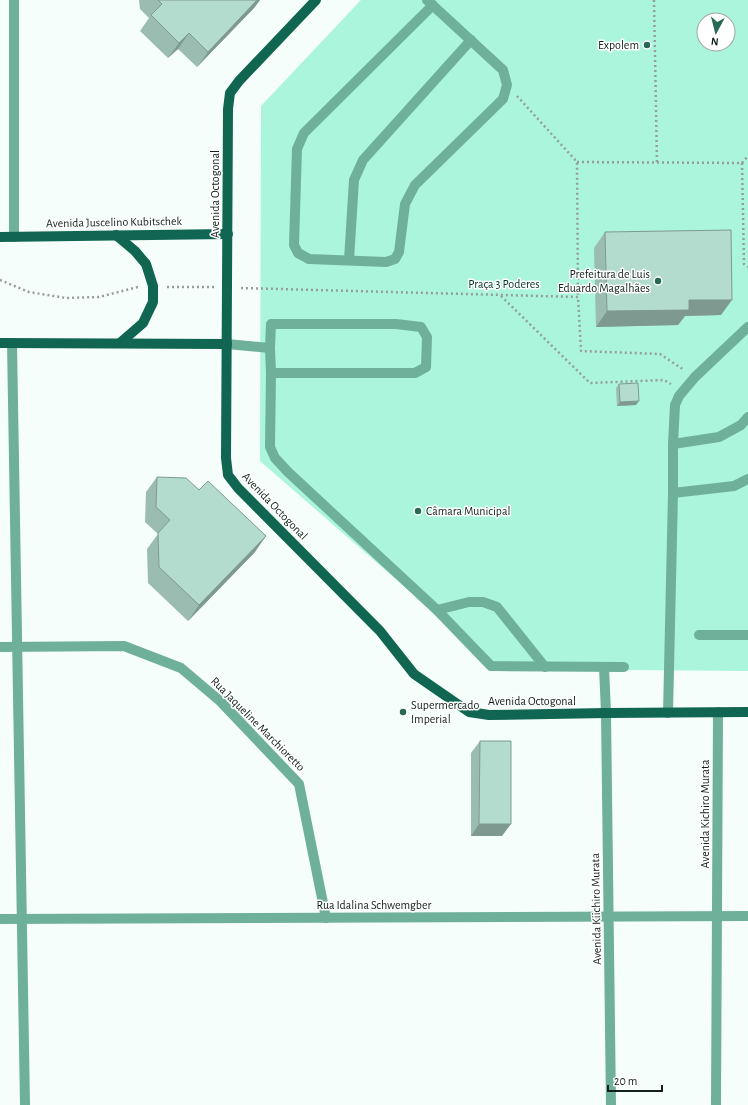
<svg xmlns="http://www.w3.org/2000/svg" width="748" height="1105" font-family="'Alegreya Sans',sans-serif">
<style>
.green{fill:#abf5dc;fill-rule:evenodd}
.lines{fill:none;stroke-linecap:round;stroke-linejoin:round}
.path{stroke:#949f9b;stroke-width:2.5;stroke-dasharray:2 3;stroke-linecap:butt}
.minor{stroke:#6fb09b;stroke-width:10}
.major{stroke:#116651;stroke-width:10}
.wall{fill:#9bbdb1}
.shaded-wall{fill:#7e9a90}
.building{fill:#b4dcce;stroke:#7e9a90}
.poi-dot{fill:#286856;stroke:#fff;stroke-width:1.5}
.labels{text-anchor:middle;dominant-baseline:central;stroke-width:3;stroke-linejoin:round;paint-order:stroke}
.poi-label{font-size:12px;fill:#11201b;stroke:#fff;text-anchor:end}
.street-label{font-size:12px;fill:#11201b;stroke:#fff}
.park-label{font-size:12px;fill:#06352a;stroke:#fff}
</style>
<rect width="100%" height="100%" fill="#f6fefb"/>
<path class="green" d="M361,0H748V671L499,669L260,461L261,106ZM704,20H728V44H704Z"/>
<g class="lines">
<g class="path">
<path d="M654,0L657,163"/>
<path d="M517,96L577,162L578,297"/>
<path d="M577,162L742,163L748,156"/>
<path d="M742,163L744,264L748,267"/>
<path d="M0,280L29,292L66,298L99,297L138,287"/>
<path d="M167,287H214"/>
<path d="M241,288L578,297L581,351L660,354L684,370"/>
<path d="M501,296L590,383L664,380L671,384"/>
</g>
<g class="minor">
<path d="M427,0L503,70L507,85L503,99L415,185L405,204L399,252L395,259L386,262L309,259L298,253L294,245L297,149L304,133L433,5"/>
<path d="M14,237V0"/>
<path d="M349,260L354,180L363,160L471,40"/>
<path d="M12,343L25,1105"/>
<path d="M227,344L270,348"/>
<path d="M271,373H415L426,367L427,337L421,327L396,324H271L270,348L271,373L270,447L275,458L288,472L437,610L491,666L624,667"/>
<path d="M673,444L719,437L741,425L748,417"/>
<path d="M673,493L734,486L748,479"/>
<path d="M437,610L469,602H483L497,607L545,667"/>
<path d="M699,635H748"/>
<path d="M0,647L124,646L181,668L220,701L299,784L326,918"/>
<path d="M604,667L606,713L611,1105"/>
<path d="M668,713L673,493V444L675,405L679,396L695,377L748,327"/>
<path d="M0,919L748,916"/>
<path d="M716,1105L718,712"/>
</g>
<g class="major">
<path d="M316,0L239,81L230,93L228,109L226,458L228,475L238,488L380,631L414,674L469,712L489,715L606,713L748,712"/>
<path d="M116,235L135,251L146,264L153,286V302L143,323L120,343"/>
<path d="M0,237L228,234"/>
<path d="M0,343L227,344"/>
</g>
</g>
<g class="wall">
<path d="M139,0H260L254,8L197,67L178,49L168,58L140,31L149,18L140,9Z"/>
<path d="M605,232L721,315L685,316L678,325L596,327L594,248Z"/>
<path d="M619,384L636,405L617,406L616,388Z"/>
<path d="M157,477L255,552L188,621L148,583L147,549L158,534L145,522L146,492Z"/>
<path d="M480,741L502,836H471V753Z"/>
</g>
<g class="shaded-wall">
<path d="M257,0H260L254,8L197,67L208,52Z"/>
<path d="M189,33L178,49L168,58L179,43Z"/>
<path d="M689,300H732L721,315L685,316L678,325L596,327L607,311Z"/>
<path d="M639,401L636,405L617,406L620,402Z"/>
<path d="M266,536L255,552L188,621L199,605Z"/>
<path d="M479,824H511L502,836H471Z"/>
</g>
<g class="building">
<path d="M158,0H257L208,52L189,33L179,43L151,15L162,4Z"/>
<path d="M731,230L732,300H689V310L607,311L605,232Z"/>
<path d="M638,383L639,401L620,402L619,384Z"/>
<path d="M157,477L186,478L199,490L208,481L266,536L199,605L159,567L158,533L170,520L156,507Z"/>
<path d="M480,741H511V824H479Z"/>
</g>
<g class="poi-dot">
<circle cx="647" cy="45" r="4"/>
<circle cx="658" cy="281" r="4"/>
<circle cx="418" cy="511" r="4"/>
<circle cx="403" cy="712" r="4"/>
</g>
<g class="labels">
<g class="poi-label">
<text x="639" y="45">Expolem</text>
<text x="650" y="274">Prefeitura de Luis<tspan x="650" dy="14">Eduardo Magalhães</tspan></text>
<text x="426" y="511" text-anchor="start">Câmara Municipal</text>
<text x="411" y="705" text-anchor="start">Supermercado<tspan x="411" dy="14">Imperial</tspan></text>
</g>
<g class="street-label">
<text transform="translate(215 194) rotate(-90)">Avenida Octogonal</text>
<text transform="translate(114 222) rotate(-1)">Avenida Juscelino Kubitschek</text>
<text transform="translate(275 506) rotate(46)">Avenida Octogonal</text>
<text x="532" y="701">Avenida Octogonal</text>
<text transform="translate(258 724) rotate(45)">Rua Jaqueline Marchioretto</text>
<text transform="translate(705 814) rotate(-90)">Avenida Kichiro Murata</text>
<text x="374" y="905">Rua Idalina Schwemgber</text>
<text transform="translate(596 909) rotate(-91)">Avenida Kiichiro Murata</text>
</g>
<g class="park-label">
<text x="504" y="284">Praça 3 Poderes</text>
</g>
</g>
<g transform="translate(716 32) rotate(187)"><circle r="19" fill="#ffffff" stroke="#a0a6a4"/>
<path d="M0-3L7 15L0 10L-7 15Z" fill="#286856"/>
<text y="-6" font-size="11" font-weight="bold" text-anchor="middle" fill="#11201b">N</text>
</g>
<path d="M608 1085v6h54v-6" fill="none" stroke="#11201b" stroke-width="2"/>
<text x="614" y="1085" font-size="12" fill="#11201b" stroke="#ffffff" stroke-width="3" paint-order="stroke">20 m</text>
</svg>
